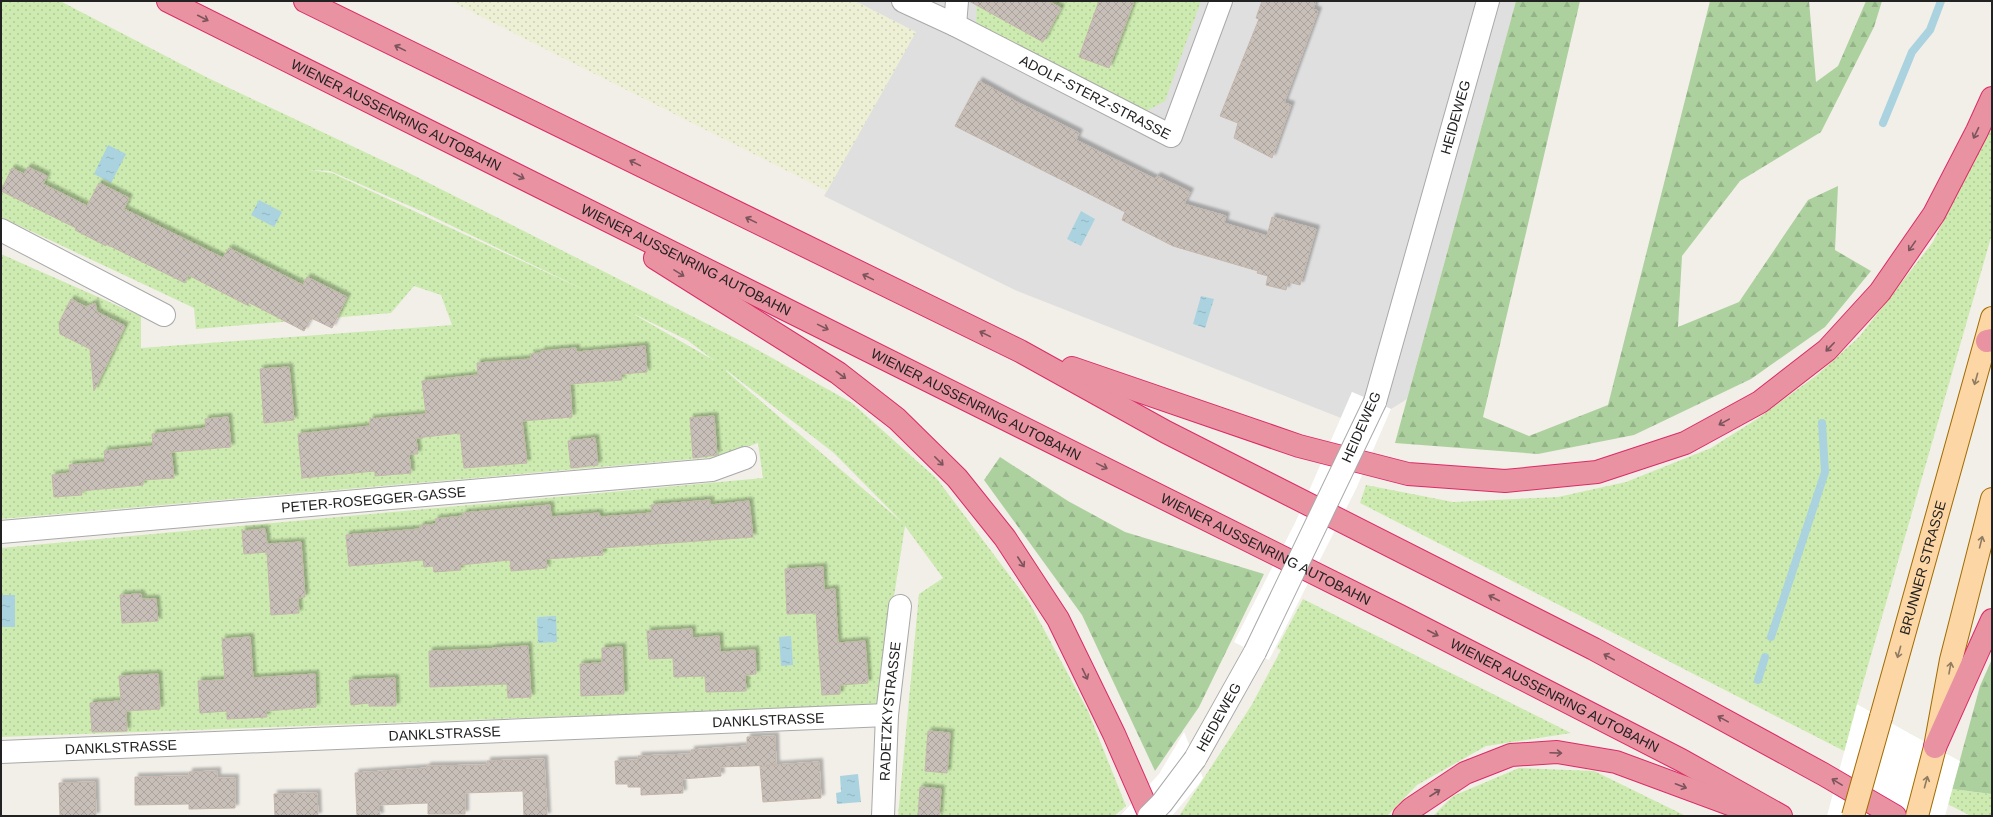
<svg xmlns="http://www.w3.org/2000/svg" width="1993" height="817" font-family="Helvetica,sans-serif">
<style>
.residential{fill:#e0dfdf}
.farmland{fill:url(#farmland-dots)}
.grass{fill:url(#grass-dots);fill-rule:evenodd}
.forest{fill:url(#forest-firs)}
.water{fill:url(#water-ripples)}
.pier{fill:#fff}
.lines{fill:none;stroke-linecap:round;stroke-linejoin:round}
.stream{stroke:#aad3df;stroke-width:8}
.building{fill:url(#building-cross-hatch);stroke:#c4b6ab;filter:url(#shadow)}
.minor-casing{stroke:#a9a9a9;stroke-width:24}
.major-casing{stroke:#a06b00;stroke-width:24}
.highway-casing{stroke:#dc2a67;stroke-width:24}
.minor{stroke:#fff;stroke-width:22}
.major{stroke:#fcd6a4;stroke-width:22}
.highway{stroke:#e892a2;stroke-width:22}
.minor-bridge-casing{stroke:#a9a9a9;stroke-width:24;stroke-linecap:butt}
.major-bridge-casing{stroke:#a06b00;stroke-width:24;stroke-linecap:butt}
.minor-bridge{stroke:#fff;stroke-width:22}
.major-bridge{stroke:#fcd6a4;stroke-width:22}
.oneway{stroke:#7b545c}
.oneway2{stroke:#8f7c63}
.labels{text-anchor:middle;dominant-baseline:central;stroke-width:3;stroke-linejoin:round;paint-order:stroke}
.street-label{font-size:14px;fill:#222;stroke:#fff}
</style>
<defs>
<pattern id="farmland-dots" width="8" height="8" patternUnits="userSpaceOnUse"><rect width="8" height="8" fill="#eef0d5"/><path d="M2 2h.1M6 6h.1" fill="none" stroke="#ccceb7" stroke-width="1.8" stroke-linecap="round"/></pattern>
<pattern id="grass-dots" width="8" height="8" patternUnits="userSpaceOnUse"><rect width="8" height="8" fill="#cdebb0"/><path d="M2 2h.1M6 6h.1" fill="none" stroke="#b0c997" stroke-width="1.8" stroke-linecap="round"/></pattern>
<pattern id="forest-firs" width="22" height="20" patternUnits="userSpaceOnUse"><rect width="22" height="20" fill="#add19e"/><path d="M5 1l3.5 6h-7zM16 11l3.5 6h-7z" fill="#95b388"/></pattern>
<pattern id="water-ripples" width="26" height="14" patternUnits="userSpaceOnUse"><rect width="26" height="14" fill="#aad3df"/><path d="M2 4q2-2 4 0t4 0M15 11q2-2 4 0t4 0" fill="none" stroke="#92b5bf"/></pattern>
<pattern id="building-cross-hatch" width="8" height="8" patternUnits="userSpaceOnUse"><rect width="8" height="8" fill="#c7bfb8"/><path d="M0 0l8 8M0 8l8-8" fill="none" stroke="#aba49e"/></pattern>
<filter id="shadow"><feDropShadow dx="3.5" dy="-3.5" stdDeviation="1" flood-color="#0004"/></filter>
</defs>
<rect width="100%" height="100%" fill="#f2efe9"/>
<path class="residential" d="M855,1H1516L1407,399L1391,409L1352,392L1341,418L1015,290L824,196L915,32Z"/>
<path class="farmland" d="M450,1H855L916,32L827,191Z"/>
<g class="grass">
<path d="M1,1H60L206,77L407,172L749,345L852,403L937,479L1028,600L1088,711L1126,806L1114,816H898L919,594L943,578L905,526L877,705L1,737V548L763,478L758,443L717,457L1,519V254L141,316V348L452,325L441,295L414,286L391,313L196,329L194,308L1,217ZM309,170L330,171L421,211L589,292L332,173ZM630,312L687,340L715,361ZM726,370L834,453L903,523L726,371Z"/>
<path d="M977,1H1201L1165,101L1135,117L976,25Z"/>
<path d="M1992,117V234L1857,704L1960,761L1952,789L1992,794V816H1971L1360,503L1366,485L1453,502L1558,497L1626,482L1711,448L1757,419L1817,375L1859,337L1933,242Z"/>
<path d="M1303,599L1571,733L1486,746L1417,785L1387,816H1179L1251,706L1281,650L1277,648Z"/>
<path d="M1519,768L1594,771L1686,816H1433L1453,796Z"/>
</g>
<g class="forest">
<path d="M1516,1H1580L1483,417L1529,436L1608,405L1710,1H1809L1816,82L1838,66L1866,1H1882L1874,27L1821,132L1740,181L1682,256L1678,327L1739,302L1808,200L1838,186L1835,250L1871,271L1825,327L1751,379L1634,435L1538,454L1395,443Z"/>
<path d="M1000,457L1068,501L1125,532L1264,574L1199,707L1155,771L1082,615L984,480Z"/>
<path d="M1992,659V794L1952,789L1980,686Z"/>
</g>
<g class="water">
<path d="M108,145L126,154L111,183L94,174Z"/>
<path d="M259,200L282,212L274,227L251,215Z"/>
<path d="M1081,211L1095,219L1081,246L1067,239Z"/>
<path d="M1201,296L1214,299L1205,328L1193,324Z"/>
<rect x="1" y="595" width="14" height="32"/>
<path d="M556,616L557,642L538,643L537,617Z"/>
<path d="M791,636L793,665L781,666L779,637Z"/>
<path d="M858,774L861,802L837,804L836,793L841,792L840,776Z"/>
</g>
<g class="pier">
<path d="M1352,392L1391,409L1356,489L1269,660L1234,642L1295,523Z"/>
<path d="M1857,704L1960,761L1945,816H1827Z"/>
<path d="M1184,732L1203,778L1199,784L1172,816H1120L1159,774Z"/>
</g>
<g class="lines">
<g class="stream">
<path d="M1883,123L1912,52L1930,30L1941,1"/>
<path d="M1771,637L1825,472L1822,423"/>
<path d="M1758,680L1765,657"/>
</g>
</g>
<g class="building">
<path d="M969,1H1048L1061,8L1043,42Z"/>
<path d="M1099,1H1134L1109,68L1079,57Z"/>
<path d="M1262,1H1316L1313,9L1318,11L1284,103L1291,105L1272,158L1234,138L1238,123L1220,116L1259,19L1256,18Z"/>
<path d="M979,81L1019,103L1079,133L1076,140L1155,179L1157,176L1190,192L1184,204L1226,216L1224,223L1267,236L1272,217L1316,229L1300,285L1288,282L1286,290L1266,285L1268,276L1257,273L1258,271L1173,246L1122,220L1125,212L955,126Z"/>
<path d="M28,167L47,176L43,184L87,206L99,183L129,198L124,209L223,258L229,248L303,285L307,277L347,297L332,328L311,318L304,331L248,302L249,306L188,275L185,283L106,244V246L75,230L76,228L1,191L12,168L24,174Z"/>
<path d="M71,299L86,307L95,303L97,312L125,326L94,391L90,349L60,334L59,323Z"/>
<path d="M645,346L647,372L621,374L622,380L570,384L572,417L522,421L527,463L464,468L460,433L416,438L418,454H409L411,473L375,476V471L302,478L298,434L370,426V419L426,414L422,381L478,375L477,363L531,359V354L541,353V351L576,348V352Z"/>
<path d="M289,367L294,420L264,423L260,369Z"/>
<path d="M714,416L717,455L693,458L690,418Z"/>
<path d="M228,417L231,447L171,452L174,478L143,480V485L81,491L82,495L54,497L52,475L70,473L69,465L105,462L104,451L153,446L152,434L206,428L205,419Z"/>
<path d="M595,438L598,465L571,468L568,441Z"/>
<path d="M710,500V505L749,501L753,537L602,548L603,555L546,559L547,568L511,571L510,560L460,565L461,570L434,572L433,566L424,567L423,560L349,566L346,535L420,529V526L436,524L435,519L463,516V513L550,505L551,517L599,513L600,517L652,513L651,505Z"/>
<path d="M265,529L267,544L301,542L305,597L298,598L299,613L271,615L267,552L244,554L242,531Z"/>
<path d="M823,567L824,590L835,589L838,643L865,641L868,683L840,685V694L822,695L816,613L787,614L785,569Z"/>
<path d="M141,594L142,599H156L158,621L122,623L120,595Z"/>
<path d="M692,629V638L719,636L720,652L755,650L756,674L745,675L746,691L706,692L705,676L674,677L673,658L649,659L647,631Z"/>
<path d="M250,637L253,678L315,674L316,707L266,711L267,717L227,719V711L200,713L198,681L225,680L222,639Z"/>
<path d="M528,646L531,697L508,698L507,684L430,687L429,651L493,649L492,648Z"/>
<path d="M622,647L624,694L581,696L580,664L602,663V648Z"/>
<path d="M158,674L160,709L126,711L127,731L92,732L90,703L121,701L119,676Z"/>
<path d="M395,678L396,706H369V703L351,705L349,680Z"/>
<path d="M928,731L950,733L947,773L925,771Z"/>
<path d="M775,736L776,765L720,767L721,776L682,779L683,793L641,795V787H628V784H616L615,761L639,760L638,756L691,754V750L747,746V737Z"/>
<path d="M544,759L547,816H524L523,791L465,793V814H428V803L379,805L380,816H357L355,773L427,768V766L487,765V761Z"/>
<path d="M819,762L821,798L763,802L760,766Z"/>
<path d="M217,771V778H235V808L189,809V804L135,805V777L189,776V772Z"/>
<path d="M95,782L96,816H60L59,783Z"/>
<path d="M920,787L941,789L939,816H918Z"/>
<path d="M317,793L318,816H275L274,794Z"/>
</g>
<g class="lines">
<defs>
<g id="minor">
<path id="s1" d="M903,1L955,25L1171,136L1221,1"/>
<path d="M955,25L957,1"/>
<path d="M1,230L164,315"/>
<path id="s2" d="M1375,402L1488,1"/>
<path id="s3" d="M1,532L712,470L745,458"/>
<path id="s4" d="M1,752L887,715"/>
<path id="s5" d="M1195,759L1255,652"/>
<path id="s6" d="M883,816L887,715L900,606"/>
</g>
<g id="major">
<path id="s7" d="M1881,717L1992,318"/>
<path d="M1917,816L1935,747L1951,660L1992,499"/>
</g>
<g id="highway">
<path id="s8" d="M168,1L1398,615L1681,760L1781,816"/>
<path d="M305,1L1020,351L1166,432L1594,649L1823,774L1895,816"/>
<path d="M655,258L838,373L897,419L957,478L1005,538L1058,619L1114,734L1150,816"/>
<path d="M1987,341L1992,340"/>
<path d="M1072,368L1299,446L1408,474L1505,481L1597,472L1685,443L1760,402L1827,350L1880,292L1934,214L1977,131L1992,98"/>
<path d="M1935,747L1992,620"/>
<path d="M1404,816L1411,809L1465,773L1511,755L1557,752L1616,762L1754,813"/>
</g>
</defs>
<use href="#minor" class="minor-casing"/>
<use href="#major" class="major-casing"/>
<use href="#highway" class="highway-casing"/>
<use href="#minor" class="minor"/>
<use href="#major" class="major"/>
<use href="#highway" class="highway"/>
<defs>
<g id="minor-bridge">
<path d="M1255,652L1375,402"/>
<path d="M1149,816L1162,803L1195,759"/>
</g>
<path id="major-bridge" d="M1853,816L1881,717"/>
</defs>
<use href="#minor-bridge" class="minor-bridge-casing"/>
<use href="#major-bridge" class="major-bridge-casing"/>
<use href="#minor-bridge" class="minor-bridge"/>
<use href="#major-bridge" class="major-bridge"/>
</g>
<defs><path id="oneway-shaft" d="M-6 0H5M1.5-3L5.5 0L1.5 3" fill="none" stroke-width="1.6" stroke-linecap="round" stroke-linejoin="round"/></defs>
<g class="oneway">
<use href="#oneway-shaft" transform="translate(203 18) rotate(27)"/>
<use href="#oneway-shaft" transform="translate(400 48) rotate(-154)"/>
<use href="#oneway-shaft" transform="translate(1976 133) rotate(116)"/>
<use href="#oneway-shaft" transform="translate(635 163) rotate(-154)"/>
<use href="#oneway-shaft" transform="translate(519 176) rotate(27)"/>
<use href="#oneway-shaft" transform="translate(751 220) rotate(-154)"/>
<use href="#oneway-shaft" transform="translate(1912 246) rotate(125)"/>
<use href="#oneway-shaft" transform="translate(679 273) rotate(32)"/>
<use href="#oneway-shaft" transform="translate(868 277) rotate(-154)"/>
<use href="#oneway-shaft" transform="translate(823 327) rotate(26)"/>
<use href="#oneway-shaft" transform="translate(985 334) rotate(-154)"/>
<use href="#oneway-shaft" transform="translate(1830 347) rotate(134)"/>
<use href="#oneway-shaft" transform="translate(841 375) rotate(37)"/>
<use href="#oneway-shaft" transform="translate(1724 422) rotate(151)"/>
<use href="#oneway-shaft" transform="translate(939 461) rotate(45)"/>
<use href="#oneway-shaft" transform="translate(1102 466) rotate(26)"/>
<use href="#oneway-shaft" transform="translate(1021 562) rotate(57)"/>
<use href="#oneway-shaft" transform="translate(1494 598) rotate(-153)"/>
<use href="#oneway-shaft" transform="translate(1433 633) rotate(27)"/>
<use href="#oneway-shaft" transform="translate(1609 657) rotate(-151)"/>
<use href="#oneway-shaft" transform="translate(1085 674) rotate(64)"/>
<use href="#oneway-shaft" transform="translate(1723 719) rotate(-151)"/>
<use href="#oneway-shaft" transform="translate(1556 753) rotate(2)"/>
<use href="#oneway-shaft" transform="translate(1837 782) rotate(-149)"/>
<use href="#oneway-shaft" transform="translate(1681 786) rotate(21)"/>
<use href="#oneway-shaft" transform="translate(1435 793) rotate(-33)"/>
</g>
<g class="oneway2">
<use href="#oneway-shaft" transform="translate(1976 379) rotate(106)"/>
<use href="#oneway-shaft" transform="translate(1981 542) rotate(-76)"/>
<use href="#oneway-shaft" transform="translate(1899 652) rotate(106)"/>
<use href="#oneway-shaft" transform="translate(1950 668) rotate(-80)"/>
<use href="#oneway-shaft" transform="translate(1926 782) rotate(-75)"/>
</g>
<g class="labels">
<g class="street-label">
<text stroke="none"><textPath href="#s1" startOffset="215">ADOLF-STERZ-STRASSE</textPath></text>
<text stroke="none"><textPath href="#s8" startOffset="255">WIENER AUSSENRING AUTOBAHN</textPath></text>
<text stroke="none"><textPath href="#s2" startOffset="296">HEIDEWEG</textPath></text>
<text stroke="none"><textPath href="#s8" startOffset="579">WIENER AUSSENRING AUTOBAHN</textPath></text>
<text stroke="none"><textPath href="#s8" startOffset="903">WIENER AUSSENRING AUTOBAHN</textPath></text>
<text transform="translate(1361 427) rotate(-66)">HEIDEWEG</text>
<text stroke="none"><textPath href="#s3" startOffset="374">PETER-ROSEGGER-GASSE</textPath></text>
<text stroke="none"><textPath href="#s8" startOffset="1227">WIENER AUSSENRING AUTOBAHN</textPath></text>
<text stroke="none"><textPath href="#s7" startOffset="155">BRUNNER STRASSE</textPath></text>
<text stroke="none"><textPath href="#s8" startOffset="1551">WIENER AUSSENRING AUTOBAHN</textPath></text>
<text stroke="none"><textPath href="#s6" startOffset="105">RADETZKYSTRASSE</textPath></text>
<text stroke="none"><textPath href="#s5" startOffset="48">HEIDEWEG</textPath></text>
<text stroke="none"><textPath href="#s4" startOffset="768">DANKLSTRASSE</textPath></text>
<text stroke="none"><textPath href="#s4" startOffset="444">DANKLSTRASSE</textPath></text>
<text stroke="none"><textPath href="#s4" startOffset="120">DANKLSTRASSE</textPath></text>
</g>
</g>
<rect width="1993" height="817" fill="none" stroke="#222222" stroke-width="4"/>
</svg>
